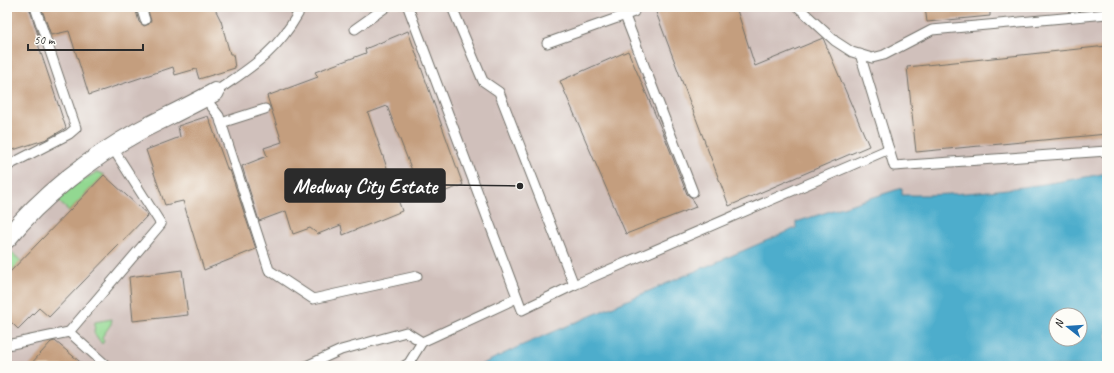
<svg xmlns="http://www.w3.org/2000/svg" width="1114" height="373" font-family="Caveat,sans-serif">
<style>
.industrial{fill:#d0c0bb}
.green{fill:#92d891;stroke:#5e825e}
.water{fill:#4dadcc;stroke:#3c6c7c;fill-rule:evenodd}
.building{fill:#c49e7e}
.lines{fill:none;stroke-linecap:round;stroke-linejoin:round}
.service-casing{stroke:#727069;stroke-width:11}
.minor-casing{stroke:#727069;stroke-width:20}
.service{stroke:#fff;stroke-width:9}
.minor{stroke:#fff;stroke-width:18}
.leader{fill:none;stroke:#2b2b2b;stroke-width:1.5}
.callout-dot{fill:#2b2b2b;stroke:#fdfcf7;stroke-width:1.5}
.callout{fill:#2b2b2b;stroke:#2b2b2b;stroke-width:1.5}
.callout-label{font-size:21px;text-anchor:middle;font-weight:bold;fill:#fff}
</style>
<rect width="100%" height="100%" fill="#fdfcf7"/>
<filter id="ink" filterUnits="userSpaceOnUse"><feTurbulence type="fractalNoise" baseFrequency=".025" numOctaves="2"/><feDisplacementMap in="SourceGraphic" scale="8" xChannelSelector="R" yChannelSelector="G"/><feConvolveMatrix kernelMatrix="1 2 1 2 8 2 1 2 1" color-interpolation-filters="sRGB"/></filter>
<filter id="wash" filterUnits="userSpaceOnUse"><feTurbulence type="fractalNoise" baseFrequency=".012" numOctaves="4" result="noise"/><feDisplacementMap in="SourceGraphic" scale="16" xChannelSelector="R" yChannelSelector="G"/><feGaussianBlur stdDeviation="0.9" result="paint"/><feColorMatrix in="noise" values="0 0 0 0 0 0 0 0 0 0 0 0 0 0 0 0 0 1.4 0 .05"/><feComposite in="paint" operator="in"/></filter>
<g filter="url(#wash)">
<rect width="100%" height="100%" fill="#f6efdc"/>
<path class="industrial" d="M7,7H1107V173L1055,183L945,196L901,195L902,189L796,222V228L518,347L478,366H7Z"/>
<g class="green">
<path d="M97,172L104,175L69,211L57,200L69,188Z"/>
<path d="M8,252L12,253L21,261L7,275Z"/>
<path d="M112,319L111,324L102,337L104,341L102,344L94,333L95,322Z"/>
</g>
<path class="water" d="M1107,173V366H478L518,347L796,228V222L902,188V195C971,196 1039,186 1107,173ZM1056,315H1080V339H1056Z"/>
<g id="blocks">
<g class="building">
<path d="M7,7H29L39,38H36L66,128L47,139L7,152Z"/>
<path d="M41,7H135L139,22L144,26L149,24L151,21L147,7H214L221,21L230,54H233L235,68L199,79L196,69L175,75L173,67L89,95L69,31L51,35Z"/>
<path d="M654,7H736L755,66L823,38L869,146L729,206Z"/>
<path d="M925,7H990V16L927,22Z"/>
<path d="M408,31L463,185L423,199L387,106L368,113L402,211L343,235L341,225L318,234L310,228L293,234L286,211L259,221L242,166L267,156L264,148L282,142L267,96L318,77L315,72L366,53L365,49Z"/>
<path d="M1107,46V134L916,152L907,67Z"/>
<path d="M628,51L664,135L687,194L692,198L696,207L626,234L560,81Z"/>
<path d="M208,116L228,171L230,170L256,249L204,270L183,201L165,205L146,150L180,137L178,126Z"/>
<path d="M104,175L148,215L49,317L39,308L18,329L7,318V275Z"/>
<path d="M182,270L188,315L133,321L129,277Z"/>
<path d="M55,341L85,366H29L51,342Z"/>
</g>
</g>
</g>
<g filter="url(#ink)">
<use href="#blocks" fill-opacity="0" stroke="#727069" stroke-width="1"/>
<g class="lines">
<defs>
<g id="service">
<path d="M141,7L145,20"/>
<path d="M408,7L522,310L574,285L889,149"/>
<path d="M452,7L483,81L499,92L574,285"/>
<path d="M798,7L835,41L852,52L872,58L884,55L932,30L1107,14"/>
<path d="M625,16L693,192"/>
<path d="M355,29L386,7"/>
<path d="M547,43L634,12L635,7"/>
<path d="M860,54L894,166L1107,151"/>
<path d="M215,92C251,67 275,54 298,14L293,7"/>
<path d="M205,98L219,116L269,270L313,299L417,276"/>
<path d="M221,123L265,109"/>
<path d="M7,166L69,134L76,128L35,7"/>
<path d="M69,332L161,224L112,147"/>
<path d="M7,345L69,332L107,366"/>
<path d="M306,366L341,350L406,332L422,342"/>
<path d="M404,366L409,363L422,342L517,298"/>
</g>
<path id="minor" d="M7,239C41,196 92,157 139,131C164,118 190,106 215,92"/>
</defs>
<use href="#service" class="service-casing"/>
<use href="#minor" class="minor-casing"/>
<use href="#service" class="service"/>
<use href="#minor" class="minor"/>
</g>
</g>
<path class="leader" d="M520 186L445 185"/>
<circle class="callout-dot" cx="520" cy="186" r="4"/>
<rect class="callout" x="285" y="169" width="160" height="33" rx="4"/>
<g class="callout-label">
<text x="365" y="193">Medway City Estate</text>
</g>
<rect width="1114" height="373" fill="none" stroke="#fdfcf7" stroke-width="24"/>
<g transform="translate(1068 327) rotate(287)"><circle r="19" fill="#fdfcf7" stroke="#a9a8a5"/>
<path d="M0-3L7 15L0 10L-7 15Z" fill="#1f6fb2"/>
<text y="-6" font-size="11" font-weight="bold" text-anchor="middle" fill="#2b2b2b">N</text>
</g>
<path d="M28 44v6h115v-6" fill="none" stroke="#2b2b2b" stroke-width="2"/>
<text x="34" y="44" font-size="12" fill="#2b2b2b" stroke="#fdfcf7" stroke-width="3" paint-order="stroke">50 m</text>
</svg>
